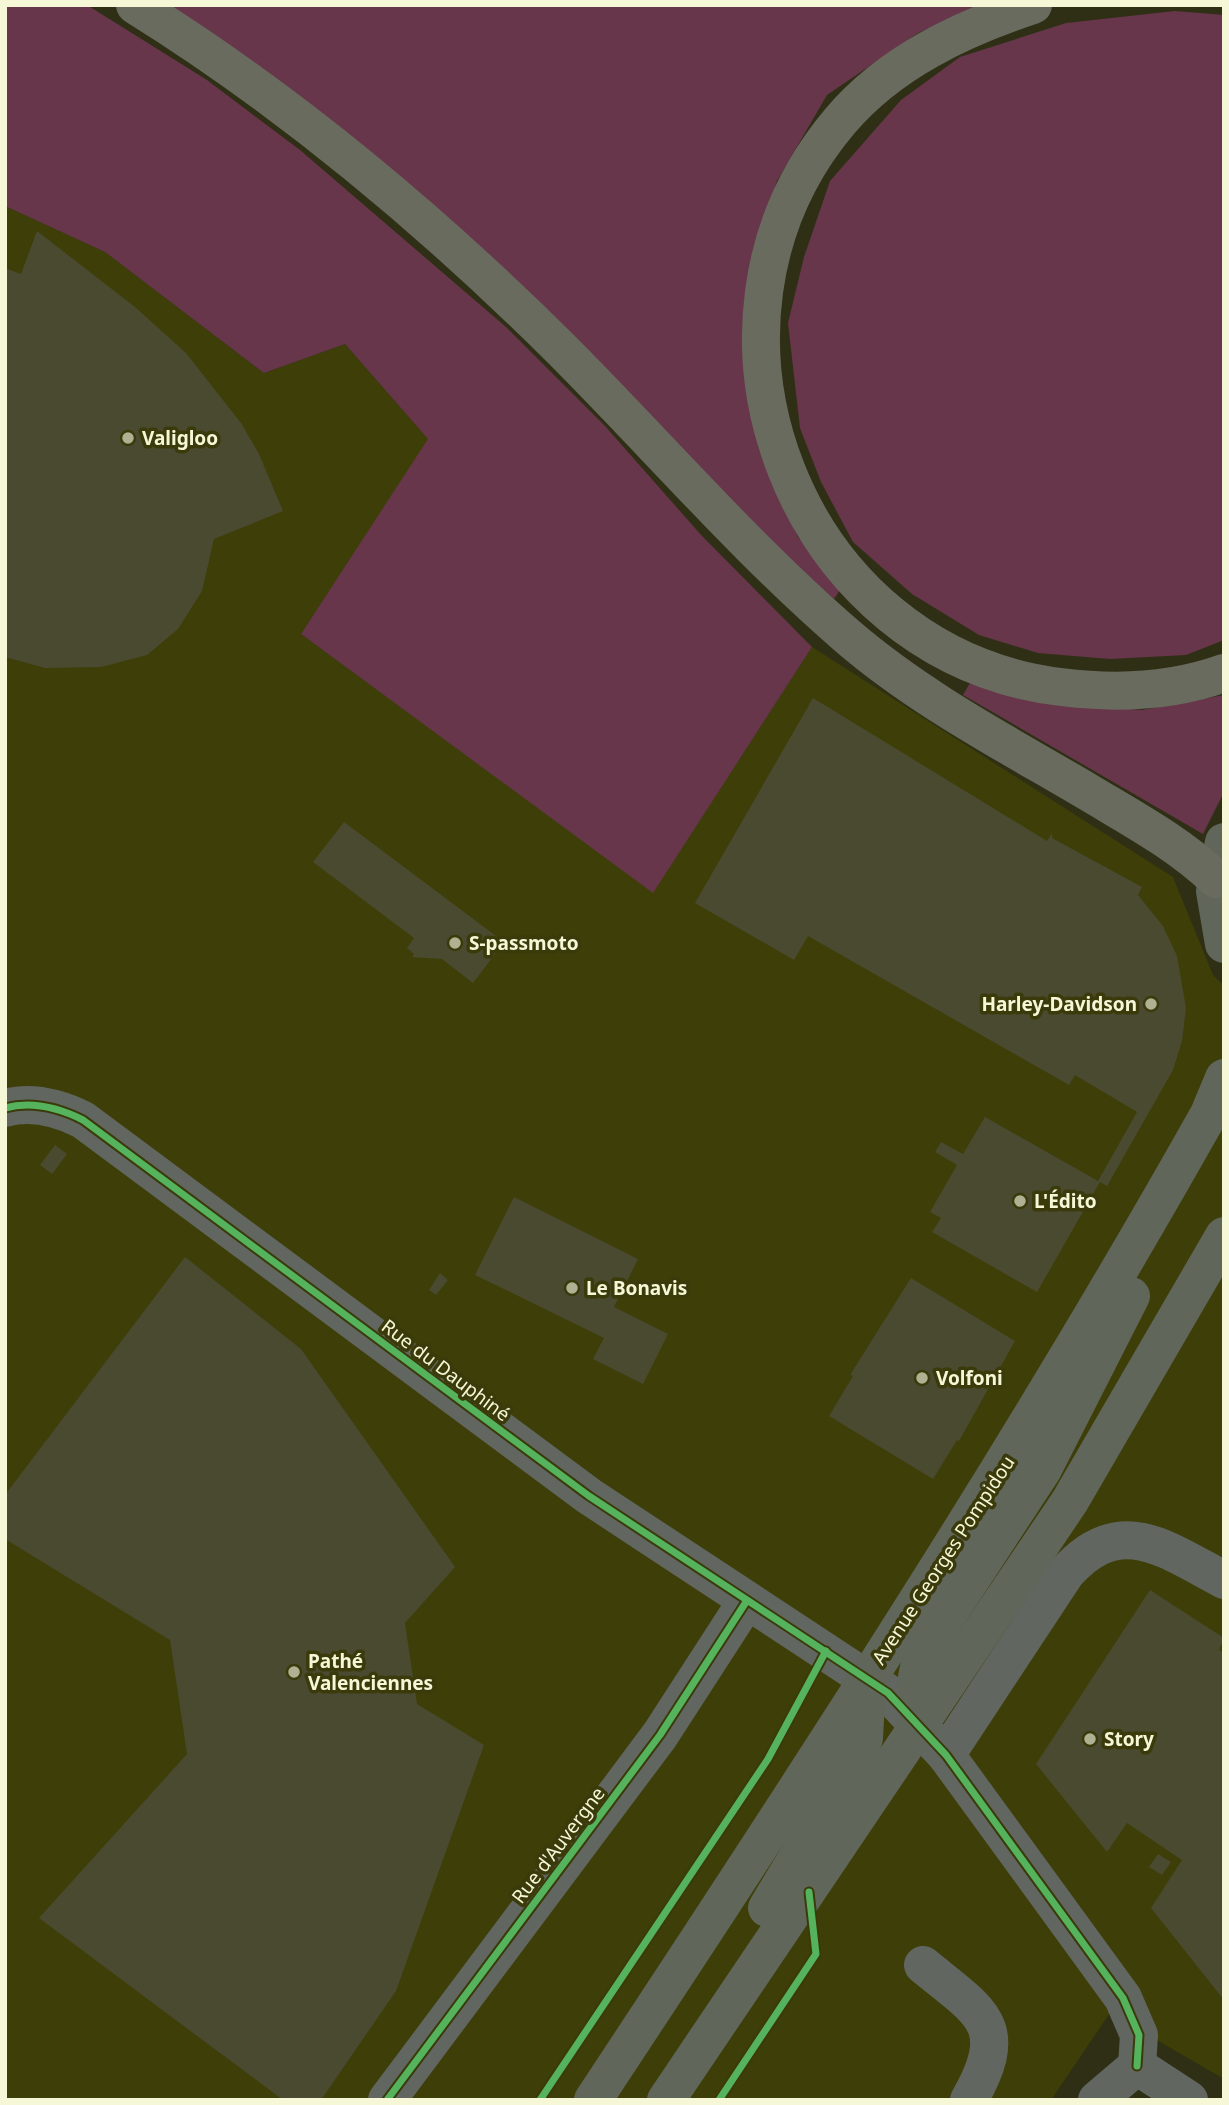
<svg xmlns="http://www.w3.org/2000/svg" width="1229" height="2105" font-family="'Noto Sans',sans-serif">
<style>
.built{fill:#3e3e08}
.green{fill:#67364b}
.building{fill:#4a4a31}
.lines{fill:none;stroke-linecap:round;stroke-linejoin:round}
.minor{stroke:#616660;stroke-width:38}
.major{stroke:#60665a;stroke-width:38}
.highway{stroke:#696b5e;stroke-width:38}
.cycleway-casing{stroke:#3a3a0a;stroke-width:11}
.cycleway{stroke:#56b35d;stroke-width:7}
.poi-dot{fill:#b0b193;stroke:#3a3a0a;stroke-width:2.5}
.labels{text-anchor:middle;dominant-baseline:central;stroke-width:7;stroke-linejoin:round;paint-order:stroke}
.poi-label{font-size:19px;font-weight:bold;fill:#f5f7d7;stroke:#3a3a0a;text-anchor:start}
.street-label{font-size:19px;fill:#f5f7d7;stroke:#3a3a0a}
</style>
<rect width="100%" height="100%" fill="#2f2f15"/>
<path class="built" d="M5,206L105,252L264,373L345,344L429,440L301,634L653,892L812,647L1173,877L1213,975L1224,986V2079L1110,2013L1051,2100H5Z"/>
<g class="green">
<path d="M5,5H87L207,80L300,150L506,327L605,426L702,536L812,647L653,893L301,634L428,439L345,344L264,373L105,252L5,206Z"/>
<path d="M162,5H979L918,33L827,95L777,181L755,255L743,348L759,450L798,537L840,590L834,599Z"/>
<path d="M1175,11L1224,15V640L1186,655L1110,659L1038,653L979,635L912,594L853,542L821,482L800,428L788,323L804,257L830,181L901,100L960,57L1066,23Z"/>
<path d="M970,683L1038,702L1142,710L1224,695V792L1203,834L963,695Z"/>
</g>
<g class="building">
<path d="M37,231L135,307L186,353L241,423L259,454L283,511L214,539L202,591L178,629L147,655L101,667L45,668L5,657V268L21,274Z"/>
<path d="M813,698L1047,841L1052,833V838L1142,887L1138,895L1163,926L1177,956L1186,1008L1182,1041L1173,1070L1107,1186L1100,1182L1037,1292L932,1232L941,1218L930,1212L957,1165L935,1152L941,1142L963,1154L985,1117L1098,1181L1137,1112L1075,1075L1069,1085L808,936L794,960L695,903Z"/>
<path d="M344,822L504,942L473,983L442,959L412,957L414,954L407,948L414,938L313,862Z"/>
<path d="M55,1145L67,1154L52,1174L40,1165Z"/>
<path d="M514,1197L638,1259L614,1307L668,1334L643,1384L593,1359L604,1338L475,1275Z"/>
<path d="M185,1257L301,1349L455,1567L405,1623L417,1704L484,1745L396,1991L321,2100H283L39,1918L187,1754L170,1640L5,1539V1495Z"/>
<path d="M440,1273L448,1280L436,1295L429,1290Z"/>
<path d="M911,1278L1015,1341L959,1441L957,1440L933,1479L829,1416L853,1376L850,1375Z"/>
<path d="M1150,1590L1224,1638L1219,1650L1224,1653V2000L1151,1908L1182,1860L1127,1823L1107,1852L1036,1764Z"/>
<path d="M1158,1854L1171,1862L1162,1875L1149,1867Z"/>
</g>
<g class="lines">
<g class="minor">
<path d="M5,1108C31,1101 59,1108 83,1120L589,1496L888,1693L946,1755L1123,1998L1139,2035L1137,2066"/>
<path d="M946,1755L1066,1573C1120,1512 1165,1549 1224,1580"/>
<path d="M923,1965C980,2012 1013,2024 969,2100"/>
<path d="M1137,2066L1189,2100"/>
<path d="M387,2100L660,1735L746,1602"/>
<path d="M1097,2100L1137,2066"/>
</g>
<g class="major">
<path d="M1224,842L1215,891L1224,944"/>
<path d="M921,1725C915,1696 913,1675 926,1648L1043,1469L1131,1296"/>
<path d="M767,1908L859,1755L864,1738L867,1683"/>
<path d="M593,2100C807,1776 1019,1452 1209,1114L1224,1078"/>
<path d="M666,2100L1070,1501L1224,1236"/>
</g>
<g class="highway">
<path d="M135,5C291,102 430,219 560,348C656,444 744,547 847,636C920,699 1007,744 1088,792C1133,819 1178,843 1216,879"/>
<path d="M1033,5C961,29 890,62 840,121C667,325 795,655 1061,687C1116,694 1171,692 1224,673"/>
</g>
<defs>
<g id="cycleway">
<path d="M5,1108C31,1101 59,1108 83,1120L589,1496L888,1693L946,1755L1123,1998L1139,2035L1137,2066"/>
<path d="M387,2100L660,1735L746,1602"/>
<path d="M540,2100L768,1759L826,1651"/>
<path d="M719,2100L816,1954L809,1892"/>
</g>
</defs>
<use href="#cycleway" class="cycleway-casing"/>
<use href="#cycleway" class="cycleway"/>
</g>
<g class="poi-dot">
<circle cx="128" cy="438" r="7"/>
<circle cx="455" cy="943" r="7"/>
<circle cx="1151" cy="1004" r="7"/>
<circle cx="1020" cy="1201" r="7"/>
<circle cx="572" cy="1288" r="7"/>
<circle cx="922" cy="1378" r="7"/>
<circle cx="294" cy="1672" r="7"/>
<circle cx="1090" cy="1739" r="7"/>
</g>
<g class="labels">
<g class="poi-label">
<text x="142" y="438">Valigloo</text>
<text x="469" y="943">S-passmoto</text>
<text x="1137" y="1004" text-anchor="end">Harley-Davidson</text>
<text x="1034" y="1201">L'Édito</text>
<text x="586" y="1288">Le Bonavis</text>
<text x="936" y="1378">Volfoni</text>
<text x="308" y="1661">Pathé<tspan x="308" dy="22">Valenciennes</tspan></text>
<text x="1104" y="1739">Story</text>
</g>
<g class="street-label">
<text transform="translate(446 1370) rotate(37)">Rue du Dauphiné</text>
<text transform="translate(943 1560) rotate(-57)">Avenue Georges Pompidou</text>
<text transform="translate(558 1845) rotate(-53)">Rue d'Auvergne</text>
</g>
</g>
<rect width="1229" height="2105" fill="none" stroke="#f5f7d7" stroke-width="14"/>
</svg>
